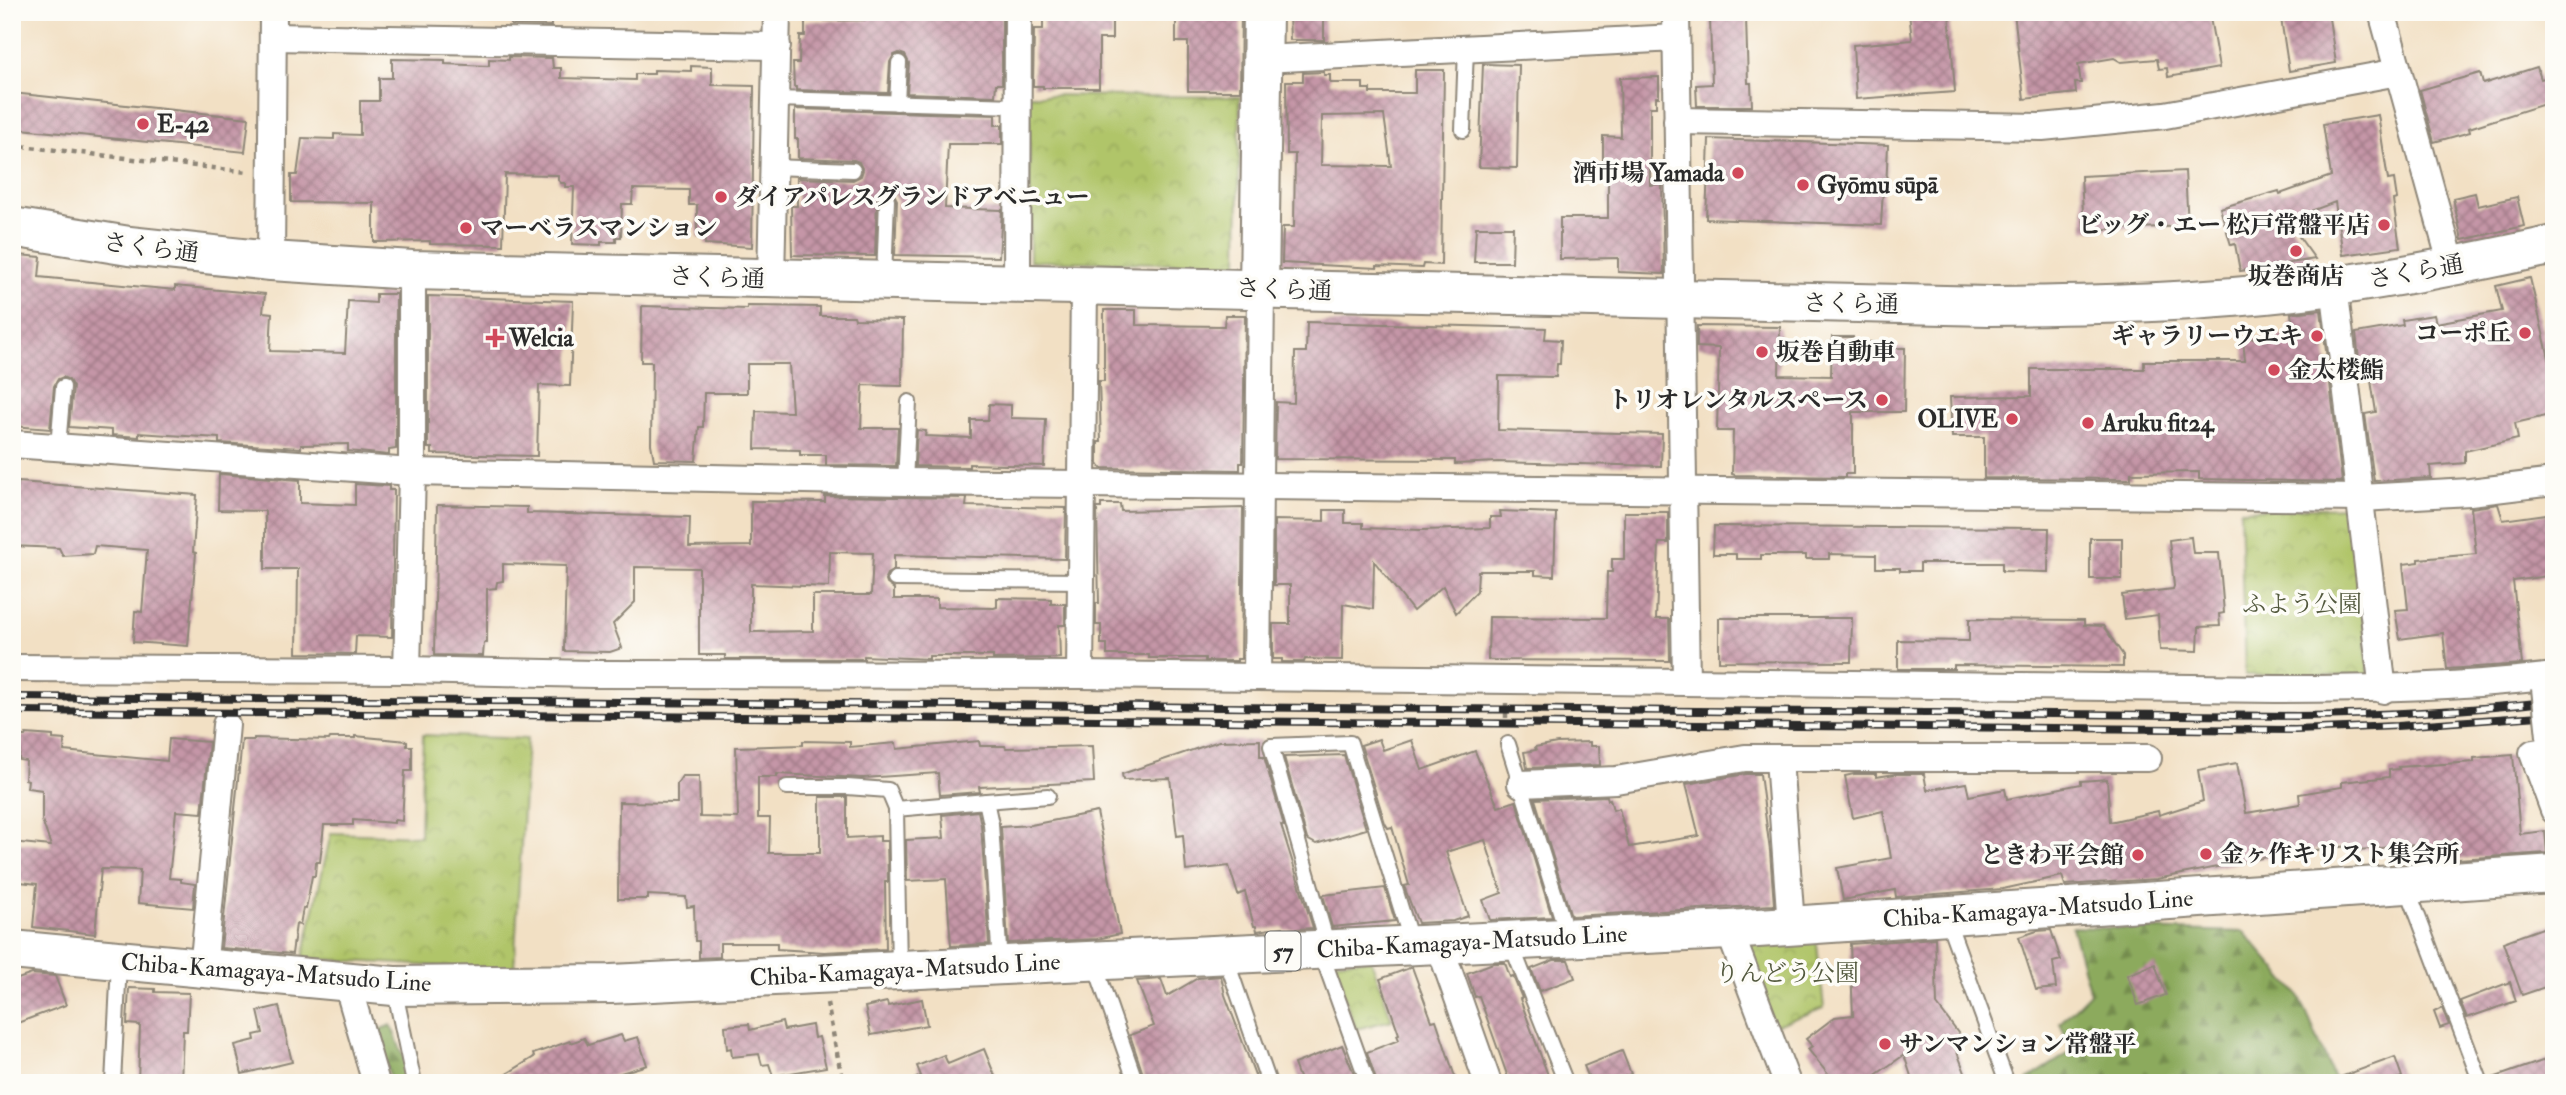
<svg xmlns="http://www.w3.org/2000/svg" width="2566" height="1095" font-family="'IM FELL Double Pica','Noto Serif JP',serif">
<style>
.forest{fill:url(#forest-firs);stroke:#5c6a44;stroke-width:2}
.park{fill:url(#park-crowns);stroke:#6e784a;stroke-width:2}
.building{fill:url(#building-cross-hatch);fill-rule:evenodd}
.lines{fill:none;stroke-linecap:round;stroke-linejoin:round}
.lane-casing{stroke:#8e8678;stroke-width:18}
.street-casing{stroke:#8e8678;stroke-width:30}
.secondary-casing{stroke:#8e8678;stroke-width:42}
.primary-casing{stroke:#8e8678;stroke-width:42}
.path{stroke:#8e8678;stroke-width:4.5;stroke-dasharray:5 5;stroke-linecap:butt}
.lane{stroke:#fff;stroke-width:14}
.street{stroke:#fff;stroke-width:26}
.secondary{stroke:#fff;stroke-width:38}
.primary{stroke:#fff;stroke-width:38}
.rail-casing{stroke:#2b2b2b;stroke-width:8}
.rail{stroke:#fdfcf7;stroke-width:5;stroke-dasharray:16;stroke-linecap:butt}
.street-bridge-casing{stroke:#8e8678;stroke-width:30;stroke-linecap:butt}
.street-bridge{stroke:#fff;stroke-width:26}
.poi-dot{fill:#d1495b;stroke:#fdfcf7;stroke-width:2.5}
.labels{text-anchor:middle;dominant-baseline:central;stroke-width:7;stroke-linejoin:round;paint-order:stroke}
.shield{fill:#fdfcf7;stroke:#6a6a68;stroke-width:2}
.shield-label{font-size:23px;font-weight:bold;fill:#2b2b2b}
.poi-label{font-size:24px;font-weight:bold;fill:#2b2b2b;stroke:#fdfcf7;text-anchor:start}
.street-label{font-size:24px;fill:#2b2b2b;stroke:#fdfcf7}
.park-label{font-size:24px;fill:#53593e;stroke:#fdfcf7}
</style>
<defs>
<pattern id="forest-firs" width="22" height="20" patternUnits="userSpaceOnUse" patternTransform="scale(1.75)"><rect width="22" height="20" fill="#8caa5d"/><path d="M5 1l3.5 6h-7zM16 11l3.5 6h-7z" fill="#738b4d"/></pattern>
<pattern id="park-crowns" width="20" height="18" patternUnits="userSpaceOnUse" patternTransform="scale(1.75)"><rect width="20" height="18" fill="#b0c569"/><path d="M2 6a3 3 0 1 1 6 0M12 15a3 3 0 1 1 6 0" fill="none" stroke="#98a95b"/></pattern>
<pattern id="building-cross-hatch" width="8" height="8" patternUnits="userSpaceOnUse" patternTransform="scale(1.75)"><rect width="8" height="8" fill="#c596a7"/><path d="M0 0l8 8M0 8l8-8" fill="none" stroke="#a07b88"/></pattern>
</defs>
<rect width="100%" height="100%" fill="#fdfcf7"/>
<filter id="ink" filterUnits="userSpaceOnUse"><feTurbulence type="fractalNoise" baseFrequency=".0143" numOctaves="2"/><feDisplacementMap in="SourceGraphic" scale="14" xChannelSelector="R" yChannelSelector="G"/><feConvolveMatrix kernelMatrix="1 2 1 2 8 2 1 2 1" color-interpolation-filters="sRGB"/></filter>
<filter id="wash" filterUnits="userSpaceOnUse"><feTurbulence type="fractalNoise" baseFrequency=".00686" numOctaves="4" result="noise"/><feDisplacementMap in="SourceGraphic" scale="28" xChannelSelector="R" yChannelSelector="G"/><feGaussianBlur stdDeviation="1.57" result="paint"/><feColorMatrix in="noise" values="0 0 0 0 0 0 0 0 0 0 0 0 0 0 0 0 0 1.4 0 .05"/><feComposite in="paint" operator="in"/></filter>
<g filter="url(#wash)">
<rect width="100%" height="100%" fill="#f2e0c4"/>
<g class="forest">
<path d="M2072,927L2244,932L2300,997L2336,1083H2028L2027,1080L2072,1051L2060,1023L2090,993Z"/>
<path d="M391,1025L414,1083H392L376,1031Z"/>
</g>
<g class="park">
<path d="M1029,95L1240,97L1238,264L1030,261Z"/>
<path d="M2352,507L2369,675H2245L2240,510Z"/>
<path d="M423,735L527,739L514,971L303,958L331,833L420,836Z"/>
<path d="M1816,935L1824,1008L1773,1026L1738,938Z"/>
<path d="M1371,959L1392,1020L1356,1029L1332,962Z"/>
</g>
<g id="blocks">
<g class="building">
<path d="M511,12H551V26L511,25Z"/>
<path d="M866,12H1002V84H996L995,96L907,93L909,63L905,55L899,53L894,55L890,62L888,93L796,90V87H794L793,63H799L800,36H805V21L866,20Z"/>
<path d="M1043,12H1112V39H1099V88H1043V86H1033L1034,29H1043Z"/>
<path d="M1176,12H1241L1240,91H1188V42H1176Z"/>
<path d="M1289,12H1324V40H1290Z"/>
<path d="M1909,12H1949L1955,92L1856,99L1853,45L1912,40Z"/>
<path d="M2014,12H2209L2219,68L2168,77L2167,68L2159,69L2157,59L2121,62L2114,58L2078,64L2081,83H2075L2076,93L2024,99Z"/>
<path d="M2280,12H2328L2336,63L2289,71Z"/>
<path d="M1746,18L1748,83H1751L1752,106H1697L1696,85L1712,84L1710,19Z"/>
<path d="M509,57L552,58L553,68H561V78L635,80V74H654V70L691,71V66L712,67V85L754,86L752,247L705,244V238L697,237V205H689V190L633,189L632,204H622L621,237H616V242H601V245L572,244L574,187H565V183H561L558,180V175L505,174L503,245L430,244V241L374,242V203L291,202V175H297L302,138L334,139V134L360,135V101H379V78H392V59L445,60V64L489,66V59L509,60Z"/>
<path d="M1483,64L1519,65L1517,168L1479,167Z"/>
<path d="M2537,67L2541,79L2554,75V101L2469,128L2470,132L2434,142L2420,90L2480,73L2483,84Z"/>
<path d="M1415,70H1444L1441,265L1423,264L1422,268L1377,266V268L1282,263L1283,227H1294L1295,154H1287L1286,81H1303V73L1324,72V75H1330V83H1363V89H1370V93H1415ZM1384,115L1391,166L1321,165L1322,116Z"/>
<path d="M1659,77V97H1656V107H1650V185L1662,184L1664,274L1618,272V258L1560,259V218H1608V162H1603V136L1621,137L1620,78Z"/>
<path d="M12,93L249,118L245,152L12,128Z"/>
<path d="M795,109L995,115V125H1002V144H948L945,208L1002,210L999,257L895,255L897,200L893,192L887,190L879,194L877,200L875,256L792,255L791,206H797V178L853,180L861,176L863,170L859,162L854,160L798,158V139H795Z"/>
<path d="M2378,115L2388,180L2394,179L2397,199L2393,200L2400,247L2343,255L2335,202L2287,220L2315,259L2240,271L2235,244L2231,245L2220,208L2279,191L2280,194L2331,176L2323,124Z"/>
<path d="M1709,139L1888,145L1886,189H1883L1881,225L1706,219Z"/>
<path d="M2185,171L2188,226L2084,230L2081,176Z"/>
<path d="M2475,193L2478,206L2517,197L2524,226L2462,240L2453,198Z"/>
<path d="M1476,227H1513L1512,262H1474Z"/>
<path d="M18,255L41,257L39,277L175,290V286L265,294L263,312L272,313L270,351L345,353L348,301L376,303V294H396V449L389,450V455L348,451V444L301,445V448L219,443V438L169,435L139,433V437L112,435V430L69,427L73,387L69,380L63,377L58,379L54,386L50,429L13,426L15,390H12V282L15,283Z"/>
<path d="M2530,278L2554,379V414L2515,423L2518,439L2465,451V463L2430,466L2431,478L2374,481L2365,414L2376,412L2369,368L2360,370L2356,333L2403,325L2402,320L2434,315L2436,323L2502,311L2496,286Z"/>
<path d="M428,296L573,301L570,386L539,385L537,456L432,454V448H428Z"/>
<path d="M642,306L747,309V306L820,307V316H854L855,319L903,320L902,386L863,385L861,428H898L896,466L826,465V455H800V450L755,449L756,411L792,412L789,364H747V393H704L703,427H699L696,461L654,460L651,444L652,362H641Z"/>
<path d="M1104,310H1136V325L1224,326L1225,315H1245L1243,463H1240V470L1101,468L1098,464V442H1101L1099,381H1104Z"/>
<path d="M2321,310L2342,482L2199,479V472L2131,473V479L1984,478V437H1952L1950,397L2031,396V369H2144V361H2245L2243,339L2290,334L2289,322L2292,321L2291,313Z"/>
<path d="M1307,322L1546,328L1545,339L1561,340L1560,364H1557L1556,377L1499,376L1498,430L1662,434L1661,466L1498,462L1455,464V460L1275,459L1276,402L1294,403L1295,352H1306Z"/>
<path d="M1697,326L1780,327L1779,375L1831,376L1832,337H1853V342H1873V348H1905L1904,412H1853V474H1845V477L1735,475L1732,474L1733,431H1717L1719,348L1697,347Z"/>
<path d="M989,404L1011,405V418L1046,419L1044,466L969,464V467L915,466L917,430L926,431L925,436L971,438V420H988Z"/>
<path d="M219,474L300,480V503L355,505V484L389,486V490H394L392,637L356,636L355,654L297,653L298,569H265V511L218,510Z"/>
<path d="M18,482L197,495L193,552L196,553L188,646L133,642L135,611L142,612L147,550L95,546L93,554L63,556L59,548L12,546Z"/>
<path d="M825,496L967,498L966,506L1066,508L1065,559L894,555V570L887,574L885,578L887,584L894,589V599H937V607L994,608L997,607V598L1051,599V604H1065V625H1059L1060,658L993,659V656H929V659L864,656V659H725V655H699V568L635,567V602L613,624L622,648L610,652L564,651L566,566L503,564V581L497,582L496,588L487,589V643H484L483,656L434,655L437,505L527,507V513L690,517L689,547L751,546V501L825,502ZM830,552L873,553L871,595H813V631L751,632V584L829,587Z"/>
<path d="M1101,504H1120L1121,511L1243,508L1241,659H1237V661H1205V658H1149V655H1107V644H1101V625H1096V603H1099L1097,508H1101Z"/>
<path d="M2498,504L2503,520L2554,513V575L2513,581L2522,664L2447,669L2443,633L2400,639L2395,610L2408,609L2403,564L2419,562V559L2476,554L2471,508Z"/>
<path d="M1324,510H1345V523H1363V528L1422,530L1490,528V517H1501L1500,511L1556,513L1554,576L1535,575V571H1478L1477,591L1456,613L1443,586L1413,611L1374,561L1373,609L1343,604L1342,660L1305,659L1304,662H1282V659H1273V624H1290V585H1274V520L1324,521Z"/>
<path d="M1624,512H1668V543H1659L1656,619H1669L1670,661L1488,660L1489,617L1606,618L1607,572H1612V559H1624Z"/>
<path d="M1714,526L2049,528L2048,572L2002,571V563H1920V571H1900V568H1876V555L1829,554V559H1806V555H1761V559H1736V554H1713Z"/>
<path d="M2191,537L2193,553H2219L2224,613L2219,614L2220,626L2199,627L2198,651L2160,650L2158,615L2125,619L2122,595L2173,589L2174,586L2169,540Z"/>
<rect x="2090" y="538" width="32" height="41"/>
<path d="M1719,618H1852L1851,662L1719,661Z"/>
<path d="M1969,619L2084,620V625L2103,626L2123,655V667L1954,665V669H1898V640L1969,641Z"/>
<path d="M26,734L53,736V739L65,740L64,751L167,761L169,739L209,742L202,813L176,811L169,878L181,879V882L195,884L193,908L138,903L140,870L101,869L95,934L33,927L37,884L12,881V842L51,846L42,820V790L27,788L28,780L25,779L26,761L19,760L21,736H25Z"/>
<path d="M355,736L407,741V746H412V771H405L402,821L394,820V823L353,820V825H324L320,862H316L315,876H312L306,909L303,908L300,925L296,924L292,954L221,948L242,740H254V738L329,740L330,738H355Z"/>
<path d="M1379,739L1383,750L1412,740L1422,770L1475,751L1498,807L1516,801L1552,917L1490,920L1483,900L1502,893L1485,840L1446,852L1468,916L1453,921L1418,923L1404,886L1409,885L1392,827L1388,828L1385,823L1361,745Z"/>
<path d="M1260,740V757H1264L1284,826L1281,825L1313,928L1284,930L1283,927L1257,931L1256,926H1254L1245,892L1238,895L1229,866L1186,871L1183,835L1177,836L1170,778L1123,780L1122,774L1219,741Z"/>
<path d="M803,741L850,742V747L896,743L897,749L979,741L980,746H1005L1006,748L1092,746L1094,782L979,787L980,792L940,795L938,773L863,778L777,774V777H758V818H770L769,853H820V797H847V838L880,836V841H887L888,882H885L886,949L824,952L777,949V943H720V957L699,958V941H695L694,906L687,907L686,897L648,895V899H618L619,802L677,803V784L682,776H699L700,817L738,818L736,747L803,745Z"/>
<path d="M1590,742V746H1599L1600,765L1527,768L1524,752L1536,750L1535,747L1557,743Z"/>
<path d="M1344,755L1366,829L1316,844L1307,839L1284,757Z"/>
<path d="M2513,755L2520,834L2545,831L2547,853L2413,862L2412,845L2348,851V846L2277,855L2157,879L2065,885L2062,876L2003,889L1896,897L1895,890L1843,900L1837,868L1891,858L1883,811L1853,818L1845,776L1854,774H1876V777L1895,774H1924L1927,790L1966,783L1969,796L2005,789L2007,799L2081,784V781L2107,779L2110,822L2158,811L2159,815L2203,801L2198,770L2237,763L2246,813L2300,804L2299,794L2342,787V782L2389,777V770L2399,769L2398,767L2474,762V758Z"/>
<path d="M1746,774H1760L1770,851L1774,905L1571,916L1535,799L1607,796L1608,800L1610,799L1613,810L1619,808L1629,847L1699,836L1686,784Z"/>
<path d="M978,811L981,825L989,944L951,946L946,879L907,881L906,840L944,838L942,815Z"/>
<path d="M1097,812L1120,934L1097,939L1008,943L1001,827L1031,825Z"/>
<path d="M1385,888L1395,921L1332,927L1323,895Z"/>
<path d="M2554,924V984L2522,995L2503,942Z"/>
<path d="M2051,930L2061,960L2053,962L2056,988L2036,990L2019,937L2037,931Z"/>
<path d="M1935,938L1937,1005L1964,1041L1955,1047L1969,1083L1913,1082L1904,1055L1864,1083H1835L1808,1049L1812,1046L1806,1039L1835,1017L1853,1015L1850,944Z"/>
<path d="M1554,960H1568L1575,978L1540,991L1531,969Z"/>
<path d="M1493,963H1505L1510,977L1513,976L1522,998L1520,999L1549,1078L1536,1083H1510L1479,996L1475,997L1467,973Z"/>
<path d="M2155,964L2166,995L2138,1005L2127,975Z"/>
<path d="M1412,967L1432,1021L1436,1020L1457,1083H1377L1367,1052L1399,1040L1397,1035L1399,1034L1380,979Z"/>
<path d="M32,974L55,976L66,1005L12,1025V981Z"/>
<path d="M1221,976L1225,995L1258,1083H1146L1130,1035L1154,1026L1137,981L1161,979L1167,996L1198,978Z"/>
<path d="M2510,982L2516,1001L2467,1018L2460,1001Z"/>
<path d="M129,988L155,989V992L189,993L187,1031H183L181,1083H138L140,1025L127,1024Z"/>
<path d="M922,999L927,1025L871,1035L865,1007L887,1002L888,1006Z"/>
<path d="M279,1006L292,1062L242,1074L235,1045L255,1040L254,1035L263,1033L258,1011Z"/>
<path d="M2442,1008L2449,1025L2440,1028L2434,1012Z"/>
<path d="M782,1022L784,1030L812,1025L814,1038L819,1037L826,1067L773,1076L769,1064L762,1065L759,1054L732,1057L731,1048L727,1049L725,1026L749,1024L750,1030Z"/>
<path d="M621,1035L624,1041L638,1037L647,1065L588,1083H492L534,1057L533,1054L570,1041L571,1043L584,1038L588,1045Z"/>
<path d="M1342,1045L1358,1083H1301L1294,1064Z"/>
<path d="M984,1049L995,1076L978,1083H905L921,1076L917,1066L944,1055L948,1064Z"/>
<path d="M1622,1051L1631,1074L1610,1083H1591L1584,1066Z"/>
<path d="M2395,1057L2402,1077L2387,1083H2333L2332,1080Z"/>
<path d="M2554,1057V1083H2490V1079Z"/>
</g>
</g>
</g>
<g filter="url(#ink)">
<use href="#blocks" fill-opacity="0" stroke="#8e8678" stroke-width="2"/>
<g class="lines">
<defs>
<g id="lane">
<path d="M776,99L1017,106"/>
<path d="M897,103L899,63"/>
<path d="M1463,130L1466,48"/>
<path d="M773,167L853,170"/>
<path d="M884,279L887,200"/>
<path d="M58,447L63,387"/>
<path d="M905,482L909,402"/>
<path d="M895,579L1082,581"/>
<path d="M1508,744L1568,937"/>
<path d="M787,787H847L888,790L896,809"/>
<path d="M986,801L1048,796"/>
<path d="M2406,885L2481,1083"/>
<path d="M1946,916L2007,1083"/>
<path d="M1511,944L1566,1083"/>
<path d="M1328,947L1271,746L1350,743L1412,944"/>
<path d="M1321,952L1368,1083"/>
<path d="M1225,956L1269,1083"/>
<path d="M1094,962L1136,1083"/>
<path d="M899,968L896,809L986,801L991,824L1000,964"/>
<path d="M394,987L414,1083"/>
<path d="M113,1083L119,963"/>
</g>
<g id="street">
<path d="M1676,12L1686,682"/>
<path d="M2382,12L2452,266"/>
<path d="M273,37L777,46"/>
<path d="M1263,59L1676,38"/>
<path d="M1677,121L2042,127L2165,115L2398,72"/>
<path d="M271,261L273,12"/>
<path d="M771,279L777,12"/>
<path d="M1017,283L1018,12"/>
<path d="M2334,286L2383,690"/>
<path d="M12,444L412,472L905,482L2361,498L2470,492L2554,482"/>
<path d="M12,668L407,670L593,674L1080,675L2275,689C2369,689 2461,687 2554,676"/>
<path d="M407,670L412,472V270"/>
<path d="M1080,675L1084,285"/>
<path d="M1257,677L1261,289"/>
<path d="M2554,750L2533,753L2554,810"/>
<path d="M1779,759L1791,925"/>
<path d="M1521,784L1616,780L1745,758H2148"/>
<path d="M1729,930L1787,1083"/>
<path d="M1439,944L1488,1083"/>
<path d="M203,970L226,725"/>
<path d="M347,983L376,1083"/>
</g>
<g id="secondary">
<path d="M12,227L129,246L271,261L412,270L1989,306C2104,305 2220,302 2334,286C2408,276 2481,261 2554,245"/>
<path d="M1259,289L1263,12"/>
</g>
<path id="primary" d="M12,950L394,986L611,984L1729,930L2554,874"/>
</defs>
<use href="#lane" class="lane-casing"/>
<use href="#street" class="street-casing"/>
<use href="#secondary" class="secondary-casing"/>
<use href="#primary" class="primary-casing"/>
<g class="path">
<path d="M12,145L248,172"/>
<path d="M1506,703V726"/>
<path d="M827,1003L843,1083"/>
</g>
<use href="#lane" class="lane"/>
<use href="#street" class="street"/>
<use href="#secondary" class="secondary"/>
<use href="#primary" class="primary"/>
<defs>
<g id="rail">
<path d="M12,697L2297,716C2383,715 2468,711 2554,701"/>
<path d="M12,711L2295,730L2397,726L2554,715"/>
</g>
</defs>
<use href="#rail" class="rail-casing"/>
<use href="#rail" class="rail"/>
<defs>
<path id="street-bridge" d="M2545,688L2550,736"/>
</defs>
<use href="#street-bridge" class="street-bridge-casing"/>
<use href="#street-bridge" class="street-bridge"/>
</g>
</g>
<g class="poi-dot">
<circle cx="143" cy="124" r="7"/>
<circle cx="1738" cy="173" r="7"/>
<circle cx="1803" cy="185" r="7"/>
<circle cx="721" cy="197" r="7"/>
<circle cx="2384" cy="225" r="7"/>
<circle cx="466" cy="228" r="7"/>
<circle cx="2296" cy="251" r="7"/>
<circle cx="2525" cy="333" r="7"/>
<circle cx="2317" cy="336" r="7"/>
<path d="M491.5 327.5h7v7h7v7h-7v7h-7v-7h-7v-7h7z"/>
<circle cx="1762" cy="352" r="7"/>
<circle cx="2274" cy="370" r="7"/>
<circle cx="1882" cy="400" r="7"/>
<circle cx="2012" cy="419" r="7"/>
<circle cx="2088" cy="423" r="7"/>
<circle cx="2206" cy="854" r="7"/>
<circle cx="2138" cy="855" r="7"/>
<circle cx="1885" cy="1044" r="7"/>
</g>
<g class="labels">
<rect class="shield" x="1265.5" y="931.5" width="35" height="39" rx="5"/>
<g class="shield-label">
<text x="1283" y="951">57</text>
</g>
<g class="poi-label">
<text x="157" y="124">E-42</text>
<text x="1724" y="173" text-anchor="end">酒市場 Yamada</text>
<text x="1817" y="185">Gyōmu sūpā</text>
<text x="735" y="197">ダイアパレスグランドアベニュー</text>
<text x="2370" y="225" text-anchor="end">ビッグ・エー 松戸常盤平店</text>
<text x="480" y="228">マーベラスマンション</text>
<text x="2296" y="276" text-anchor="middle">坂巻商店</text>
<text x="2511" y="333" text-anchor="end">コーポ丘</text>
<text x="2303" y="336" text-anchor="end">ギャラリーウエキ</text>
<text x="509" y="338">Welcia</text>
<text x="1776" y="352">坂巻自動車</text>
<text x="2288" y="370">金太楼鮨</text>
<text x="1868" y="400" text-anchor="end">トリオレンタルスペース</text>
<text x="1998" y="419" text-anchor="end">OLIVE</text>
<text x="2102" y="423">Aruku fit24</text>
<text x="2220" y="854">金ヶ作キリスト集会所</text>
<text x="2124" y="855" text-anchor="end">ときわ平会館</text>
<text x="1899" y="1044">サンマンション常盤平</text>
</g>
<g class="street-label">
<text transform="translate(151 248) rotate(7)">さくら通</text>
<text transform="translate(2416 272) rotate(-10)">さくら通</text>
<text transform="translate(717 278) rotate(2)">さくら通</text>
<text transform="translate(1284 290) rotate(2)">さくら通</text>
<text transform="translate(1851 304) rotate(1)">さくら通</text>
<text transform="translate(2038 909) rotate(-4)">Chiba-Kamagaya-Matsudo Line</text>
<text transform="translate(1472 942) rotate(-3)">Chiba-Kamagaya-Matsudo Line</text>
<text transform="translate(905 970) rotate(-3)">Chiba-Kamagaya-Matsudo Line</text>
<text transform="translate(276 973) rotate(4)">Chiba-Kamagaya-Matsudo Line</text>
</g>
<g class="park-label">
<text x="2302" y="604">ふよう公園</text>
<text x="1787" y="973">りんどう公園</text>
</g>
</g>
<rect width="2566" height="1095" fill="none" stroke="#fdfcf7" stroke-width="42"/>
</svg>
